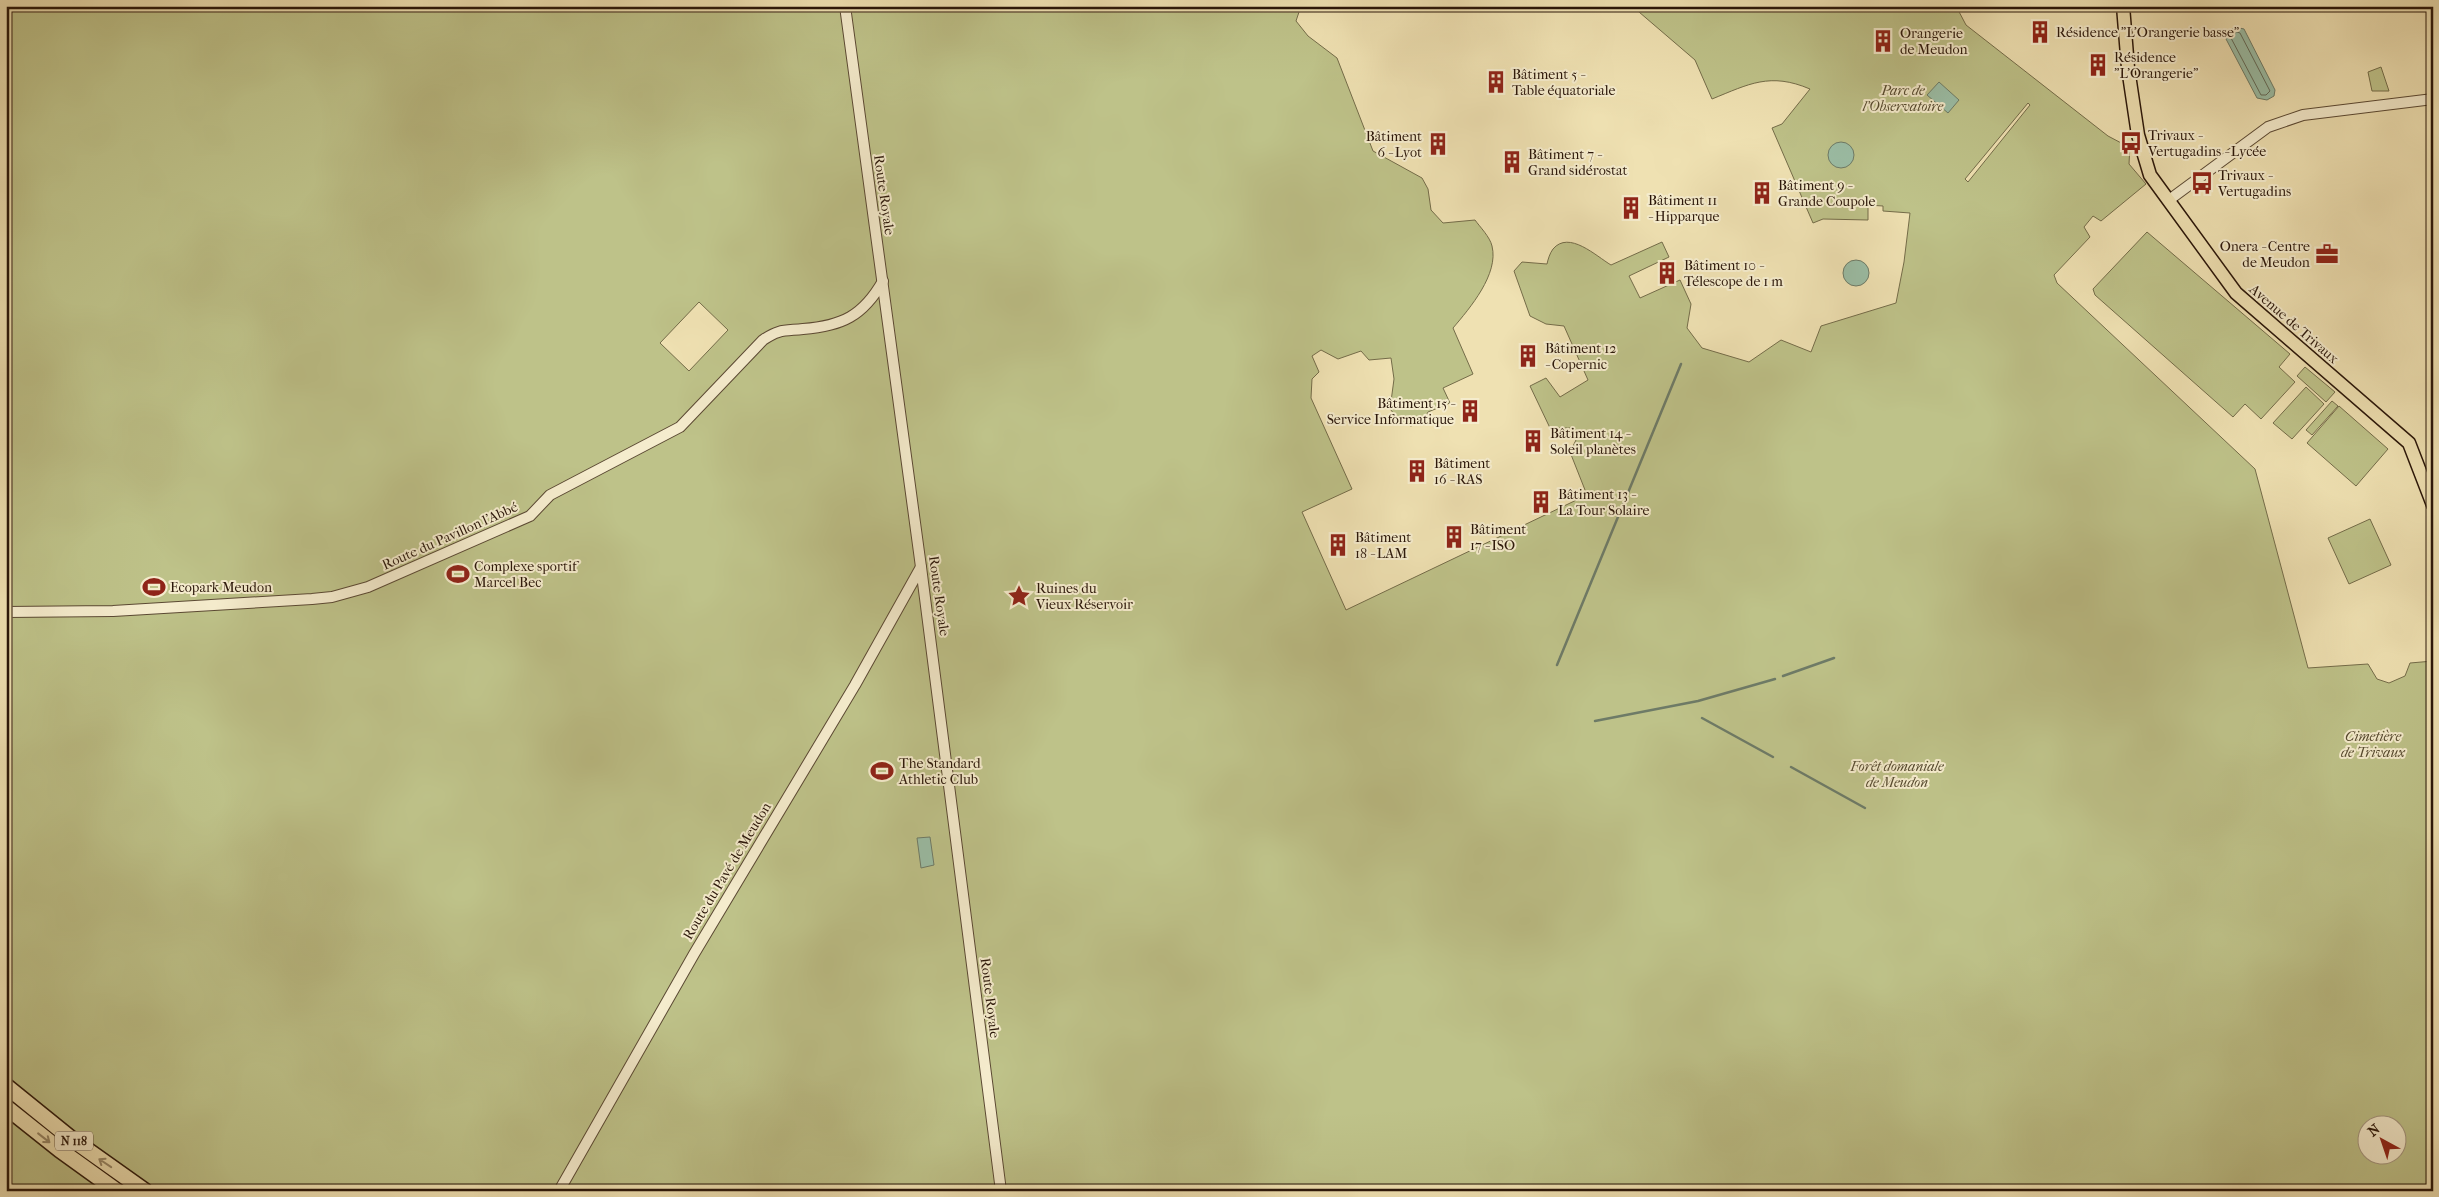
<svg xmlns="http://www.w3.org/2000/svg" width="2439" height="1197" font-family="'IM FELL French Canon',serif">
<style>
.green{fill:#bec289;stroke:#746c49;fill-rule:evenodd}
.water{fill:#9bbea6;stroke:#6e7b67}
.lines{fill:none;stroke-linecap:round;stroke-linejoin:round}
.shore{stroke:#626a58;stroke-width:1}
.stream{stroke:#6e7b67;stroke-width:2.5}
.minor-casing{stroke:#5b4933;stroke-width:12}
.major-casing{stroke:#2a1609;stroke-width:15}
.highway-casing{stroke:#2a1609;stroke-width:18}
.minor{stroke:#f5eccd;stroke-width:10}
.major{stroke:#efe1b2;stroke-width:12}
.highway{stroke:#efe1b2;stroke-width:15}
.oneway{stroke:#968666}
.labels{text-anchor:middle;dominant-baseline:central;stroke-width:4;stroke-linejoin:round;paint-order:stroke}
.shield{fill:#f5eccd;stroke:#675644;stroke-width:1}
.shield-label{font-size:12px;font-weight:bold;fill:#2a1609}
.poi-label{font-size:14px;fill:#2a1609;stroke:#f5eccd;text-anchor:start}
.park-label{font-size:14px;font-style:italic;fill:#564a2f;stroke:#f5eccd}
.street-label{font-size:14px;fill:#2a1609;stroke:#f5eccd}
</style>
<rect width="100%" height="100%" fill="#efe1b2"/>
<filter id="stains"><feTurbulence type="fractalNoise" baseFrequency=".004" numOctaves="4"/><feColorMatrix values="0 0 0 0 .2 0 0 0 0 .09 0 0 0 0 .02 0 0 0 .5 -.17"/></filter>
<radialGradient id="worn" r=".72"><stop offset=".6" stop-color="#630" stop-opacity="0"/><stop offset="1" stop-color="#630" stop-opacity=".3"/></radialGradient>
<g class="green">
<path d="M6,6H1301L1296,21L1308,36L1337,58L1373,151L1422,178L1428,189L1431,210L1443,223L1475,220C1480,227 1490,237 1492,246C1499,274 1470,308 1453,328L1473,374L1443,388L1450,403L1428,412L1425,419L1411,426L1401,422L1390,409L1394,379L1391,358L1369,360L1361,351L1338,359L1321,350L1312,356L1319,372L1312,379L1311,398L1352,489L1302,512L1346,610L1587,495L1570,452L1577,438L1573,428H1550L1530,386L1546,378L1560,397L1588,380L1564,326L1546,324L1530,316L1514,271L1522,262L1547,264C1548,259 1550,253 1553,249C1569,230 1596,256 1611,265L1662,242L1669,257L1629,276L1640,298L1680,280L1691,304L1687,328L1702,348L1749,362L1781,340L1811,352L1821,326L1896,303L1904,262L1910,213L1883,211V206L1868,205V220L1823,219L1813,223L1772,128L1782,124L1810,89C1770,72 1749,84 1712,99L1695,60L1632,6H1956L1966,25L2108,136L2125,145H2130L2129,164L2146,184L2101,221L2093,216L2084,227L2090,237L2054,275L2057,283L2255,469L2308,668L2368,664L2377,679L2389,683L2405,676L2410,663L2433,661V1191H6ZM2028,103L2030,105L1968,182L1965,179ZM699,302L728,330L689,371L660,343ZM2366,1124H2396V1154H2366Z"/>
<path d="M2381,67L2389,91H2372L2368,72Z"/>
<path d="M2147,232L2290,354L2279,367L2295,382L2261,419L2245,404L2233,417L2095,295L2093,289Z"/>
<path d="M2305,367L2335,392L2326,402L2297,376Z"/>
<path d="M2306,387L2324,404L2292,439L2273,423Z"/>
<path d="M2332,401L2338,406L2312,435L2306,430Z"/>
<path d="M2339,406L2388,449L2356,486L2307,443Z"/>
<path d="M2370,519L2391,565L2349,584L2328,538Z"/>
</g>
<g class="water">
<path d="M2235,27L2244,29L2275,90L2274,96L2267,100L2257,98L2226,39L2229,31Z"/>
<path d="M1939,82L1959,100L1948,113L1927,95Z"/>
<circle cx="1841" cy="155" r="13"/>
<circle cx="1856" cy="273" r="13"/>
<path d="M930,837L934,865L921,868L917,838Z"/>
</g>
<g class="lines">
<path class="shore" d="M2237,32L2240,33L2270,91L2266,95H2261L2231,38Z"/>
<g class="stream">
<path d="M1557,665L1681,364"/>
<path d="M1783,676L1834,658"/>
<path d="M1702,718L1773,757"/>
<path d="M1595,721L1698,701L1775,679"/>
<path d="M1791,767L1865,808"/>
</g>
<defs>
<g id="minor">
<path d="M845,6L921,567L1001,1191"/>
<path d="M2169,200L2268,127L2303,115L2433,99"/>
<path d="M6,612L113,611L312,599L332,597L368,587L530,516L550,495L680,427L763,340C779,329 784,331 803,329C842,326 863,316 883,281"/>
<path d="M559,1191L694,954L855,685L921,567"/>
</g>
<path id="major" d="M2123,6L2128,68L2138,135L2150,175L2236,293L2409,443L2433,505"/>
<g id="highway">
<path d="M6,1086L69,1137L145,1191"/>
<path d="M6,1107L60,1150L117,1191"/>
</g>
</defs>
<use href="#minor" class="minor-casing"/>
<use href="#major" class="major-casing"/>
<use href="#highway" class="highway-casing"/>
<use href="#minor" class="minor"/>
<use href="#major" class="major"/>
<use href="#highway" class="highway"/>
</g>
<defs><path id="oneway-shaft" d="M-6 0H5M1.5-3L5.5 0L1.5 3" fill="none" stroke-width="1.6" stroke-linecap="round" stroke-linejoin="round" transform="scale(1.25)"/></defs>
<g class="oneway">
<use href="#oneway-shaft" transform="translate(44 1138) rotate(38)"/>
<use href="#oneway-shaft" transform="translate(105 1163) rotate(-146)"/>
</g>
<defs>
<symbol id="building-bare" viewBox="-9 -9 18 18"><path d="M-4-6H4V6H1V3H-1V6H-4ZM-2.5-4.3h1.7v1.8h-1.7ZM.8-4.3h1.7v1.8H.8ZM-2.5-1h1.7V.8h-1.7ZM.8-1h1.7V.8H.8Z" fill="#8f2418" stroke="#f5eccd" stroke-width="2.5" paint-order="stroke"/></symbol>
<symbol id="bus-bare" viewBox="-9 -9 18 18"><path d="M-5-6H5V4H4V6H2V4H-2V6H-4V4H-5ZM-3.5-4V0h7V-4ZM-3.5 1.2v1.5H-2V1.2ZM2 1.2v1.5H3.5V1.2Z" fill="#8f2418" stroke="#f5eccd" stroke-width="2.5" paint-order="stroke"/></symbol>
<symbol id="office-bare" viewBox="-9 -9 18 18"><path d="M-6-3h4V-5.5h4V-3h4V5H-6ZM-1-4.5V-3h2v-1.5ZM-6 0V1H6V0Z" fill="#8f2418" stroke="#f5eccd" stroke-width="2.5" paint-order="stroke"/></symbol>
<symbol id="stadium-bare" viewBox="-9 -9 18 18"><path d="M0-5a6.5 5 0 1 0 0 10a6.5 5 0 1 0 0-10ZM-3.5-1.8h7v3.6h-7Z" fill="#8f2418" stroke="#f5eccd" stroke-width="2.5" paint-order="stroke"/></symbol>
<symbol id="sight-bare" viewBox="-9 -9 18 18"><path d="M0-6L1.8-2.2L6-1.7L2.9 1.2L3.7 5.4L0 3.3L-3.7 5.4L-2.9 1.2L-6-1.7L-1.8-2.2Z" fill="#8f2418" stroke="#f5eccd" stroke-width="2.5" paint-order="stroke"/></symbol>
</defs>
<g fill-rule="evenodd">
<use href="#building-bare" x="2024" y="16" width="32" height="32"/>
<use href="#building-bare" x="1867" y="25" width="32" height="32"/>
<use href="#building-bare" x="2082" y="49" width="32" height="32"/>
<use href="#building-bare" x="1480" y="66" width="32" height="32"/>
<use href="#bus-bare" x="2115" y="127" width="32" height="32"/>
<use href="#building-bare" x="1422" y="128" width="32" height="32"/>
<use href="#building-bare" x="1496" y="146" width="32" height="32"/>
<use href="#bus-bare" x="2186" y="167" width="32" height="32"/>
<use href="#building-bare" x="1746" y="177" width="32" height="32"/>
<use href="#building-bare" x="1615" y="192" width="32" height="32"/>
<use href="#office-bare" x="2311" y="238" width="32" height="32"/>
<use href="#building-bare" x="1651" y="257" width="32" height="32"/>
<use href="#building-bare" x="1512" y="340" width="32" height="32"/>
<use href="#building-bare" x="1454" y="395" width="32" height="32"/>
<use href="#building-bare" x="1517" y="425" width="32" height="32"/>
<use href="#building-bare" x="1401" y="455" width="32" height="32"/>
<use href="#building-bare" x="1525" y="486" width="32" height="32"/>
<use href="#building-bare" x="1438" y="521" width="32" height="32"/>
<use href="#building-bare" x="1322" y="529" width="32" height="32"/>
<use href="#stadium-bare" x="442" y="558" width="32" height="32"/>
<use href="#stadium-bare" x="138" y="571" width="32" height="32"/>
<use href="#sight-bare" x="1003" y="580" width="32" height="32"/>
<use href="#stadium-bare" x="866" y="755" width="32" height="32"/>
</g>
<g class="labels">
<rect class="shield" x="55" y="1131.5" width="38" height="19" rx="4"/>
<g class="shield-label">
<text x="74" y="1141">N 118</text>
</g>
<g class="poi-label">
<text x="2056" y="32">Résidence "L'Orangerie basse"</text>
<text x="1900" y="33">Orangerie<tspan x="1900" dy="16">de Meudon</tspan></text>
<text x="2114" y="57">Résidence<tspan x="2114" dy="16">"L'Orangerie"</tspan></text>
<text x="1512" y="74">Bâtiment 5 -<tspan x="1512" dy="16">Table équatoriale</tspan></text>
<text x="2148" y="135">Trivaux -<tspan x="2148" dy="16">Vertugadins - Lycée</tspan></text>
<text x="1422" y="136" text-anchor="end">Bâtiment<tspan x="1422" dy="16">6 - Lyot</tspan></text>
<text x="1528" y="154">Bâtiment 7 -<tspan x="1528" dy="16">Grand sidérostat</tspan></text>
<text x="2218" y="175">Trivaux -<tspan x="2218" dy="16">Vertugadins</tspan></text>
<text x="1778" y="185">Bâtiment 9 -<tspan x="1778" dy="16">Grande Coupole</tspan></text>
<text x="1648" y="200">Bâtiment 11<tspan x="1648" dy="16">- Hipparque</tspan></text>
<text x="2310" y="246" text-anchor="end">Onera - Centre<tspan x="2310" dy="16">de Meudon</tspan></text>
<text x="1684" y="265">Bâtiment 10 -<tspan x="1684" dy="16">Télescope de 1 m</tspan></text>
<text x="1545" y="348">Bâtiment 12<tspan x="1545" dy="16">- Copernic</tspan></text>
<text x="1454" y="403" text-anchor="end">Bâtiment 15 -<tspan x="1454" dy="16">Service Informatique</tspan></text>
<text x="1550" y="433">Bâtiment 14 -<tspan x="1550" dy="16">Soleil planètes</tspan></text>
<text x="1434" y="463">Bâtiment<tspan x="1434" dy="16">16 - RAS</tspan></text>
<text x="1558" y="494">Bâtiment 13 -<tspan x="1558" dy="16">La Tour Solaire</tspan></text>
<text x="1470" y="529">Bâtiment<tspan x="1470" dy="16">17 - ISO</tspan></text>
<text x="1355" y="537">Bâtiment<tspan x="1355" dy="16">18 - LAM</tspan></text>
<text x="474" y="566">Complexe sportif<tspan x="474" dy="16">Marcel Bec</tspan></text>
<text x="170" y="587">Ecopark Meudon</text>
<text x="1036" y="588">Ruines du<tspan x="1036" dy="16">Vieux Réservoir</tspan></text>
<text x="899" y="763">The Standard<tspan x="899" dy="16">Athletic Club</tspan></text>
</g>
<g class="park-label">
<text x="1903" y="90">Parc de<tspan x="1903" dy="16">l'Observatoire</tspan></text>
<text x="2373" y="736">Cimetière<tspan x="2373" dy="16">de Trivaux</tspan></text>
<text x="1897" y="766">Forêt domaniale<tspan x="1897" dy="16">de Meudon</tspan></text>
</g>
<g class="street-label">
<text transform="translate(884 195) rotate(82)">Route Royale</text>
<text transform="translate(2294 324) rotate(41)">Avenue de Trivaux</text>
<text transform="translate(450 536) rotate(-24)">Route du Pavillon l'Abbé</text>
<text transform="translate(939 596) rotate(82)">Route Royale</text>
<text transform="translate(727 871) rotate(-59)">Route du Pavé de Meudon</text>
<text transform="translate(990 998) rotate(83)">Route Royale</text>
</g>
</g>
<rect width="2439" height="1197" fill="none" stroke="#efe1b2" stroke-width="25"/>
<rect x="8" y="8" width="2424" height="1182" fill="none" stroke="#2a1609" stroke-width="2.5"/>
<rect x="12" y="12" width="2414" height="1172" fill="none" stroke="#2a1609"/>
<g transform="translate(2382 1140) rotate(320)"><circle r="24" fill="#f5eccd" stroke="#a4967f"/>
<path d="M0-4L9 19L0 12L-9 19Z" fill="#8f2418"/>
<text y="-8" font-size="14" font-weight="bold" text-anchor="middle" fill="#2a1609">N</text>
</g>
<rect width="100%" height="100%" filter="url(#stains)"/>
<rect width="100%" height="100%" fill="url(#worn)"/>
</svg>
